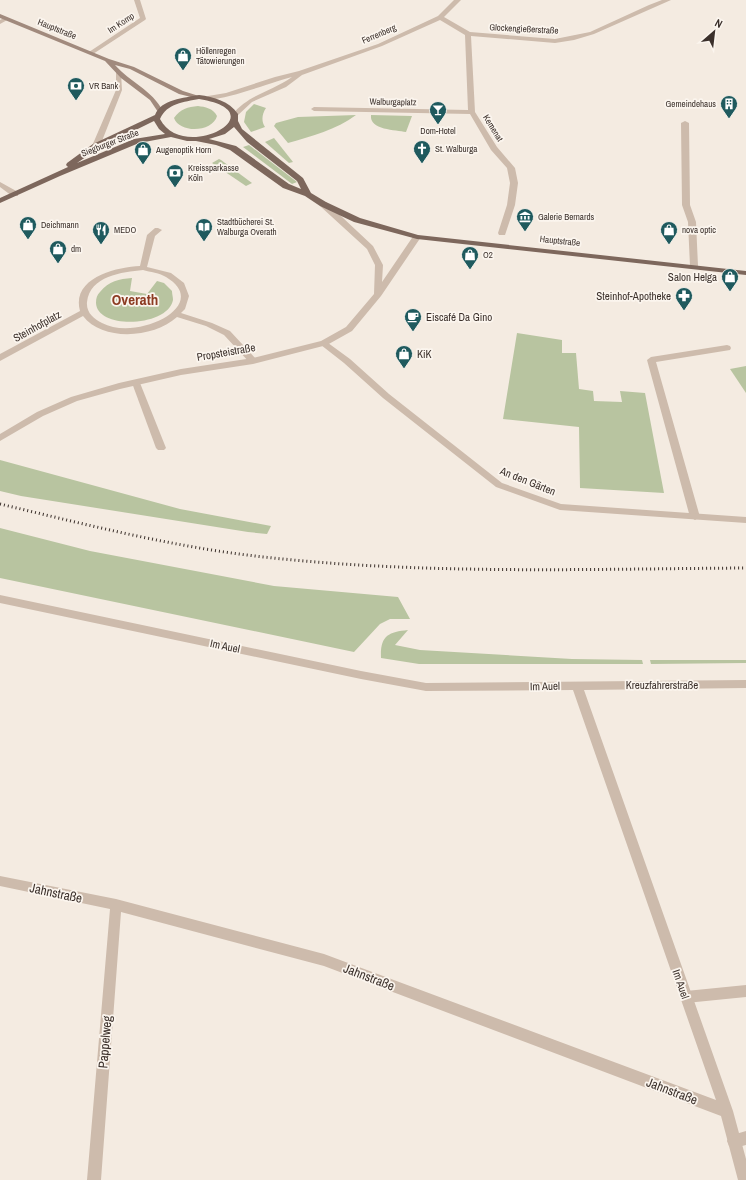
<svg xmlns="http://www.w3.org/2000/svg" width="746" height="1180" font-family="'Archivo Narrow',sans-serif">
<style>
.green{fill:#b8c4a0}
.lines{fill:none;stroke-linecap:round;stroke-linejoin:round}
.service{fill:#cdbbac;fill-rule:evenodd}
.minor{fill:#cdbbac;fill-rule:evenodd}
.tertiary{fill:#cdbbac;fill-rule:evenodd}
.secondary{fill:#a18a7d;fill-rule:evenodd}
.primary{fill:#7d675c;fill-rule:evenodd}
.rail{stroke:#3b302b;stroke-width:3;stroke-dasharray:1 3;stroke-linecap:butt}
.labels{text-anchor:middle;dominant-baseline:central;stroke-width:3.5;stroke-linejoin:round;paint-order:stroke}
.far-street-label{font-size:9px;fill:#3b302b;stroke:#fbf5ee}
.far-poi-label{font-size:9px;fill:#3b302b;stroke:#fbf5ee;text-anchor:start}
.poi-label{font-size:11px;fill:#3b302b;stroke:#fbf5ee;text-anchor:end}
.street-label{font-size:11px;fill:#3b302b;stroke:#fbf5ee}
.near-street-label{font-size:13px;fill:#3b302b;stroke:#fbf5ee}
.district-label{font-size:15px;font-weight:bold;fill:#8c3b22;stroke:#fbf5ee}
</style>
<rect width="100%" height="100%" fill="#f4ebe1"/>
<g class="green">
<path d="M254,104L266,108C262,114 261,121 265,127L251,132L244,122L246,112Z"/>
<path d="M198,106C205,107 213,108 217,116C213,132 180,134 174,118C180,109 188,107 198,106Z"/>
<path d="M356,115C336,130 312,136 288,143L274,126L276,123L298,117Z"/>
<path d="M371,115L412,116L406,132C396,130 369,130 371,115Z"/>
<path d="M274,138L293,162L289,163L265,142Z"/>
<path d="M249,145L297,182L292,184L243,147Z"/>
<path d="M219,159L221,160L252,183L246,186L212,163Z"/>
<path d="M132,278L130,291L147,294L157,281L164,283L172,291C172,294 173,297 173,300C168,327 97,330 96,303C96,298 97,295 100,292C109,281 119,279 132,278Z"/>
<path d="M517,333L562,340V353H576L579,389L593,391L594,401L622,402L620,391L645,393L664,493L580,488L579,427L503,419Z"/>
<path d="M746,366V393L730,369Z"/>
<path d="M0,460L180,509L271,526L267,534L248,532L21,496L0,491Z"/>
<path d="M0,528L90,551L274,586L398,597L410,619H390L380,624L354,652L0,578Z"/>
<path d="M408,630L395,645L420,650L572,659L642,660L643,664H419L381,658C380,636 388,632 408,630Z"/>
<path d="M650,660H746V663L651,664Z"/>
</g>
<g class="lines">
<g class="service">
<path d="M6,17L9,19L0,24V20Z"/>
<path d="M116,72L121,73L122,90L100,146L99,148H93L92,146L116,90Z"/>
<path d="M685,121L689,123L690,205L696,222L698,266L694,268L690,266L688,222L682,205L681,123Z"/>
<path d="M155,228H158L162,230L155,236L147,267L171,273L184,283L189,296L185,309L181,313L212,323L230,331L256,359L257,361L256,363H250L224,335L206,326L177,317C154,338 103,342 83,316L0,361V354L80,311C71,278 116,267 140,266L147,235ZM143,270C150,272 160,273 166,277C213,305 137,342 102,323C94,319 86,313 87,302C90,276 122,272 143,270Z"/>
<path d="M727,345L730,346L731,348L730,350L656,362L700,517L695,520L690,517L647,360L651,357Z"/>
<path d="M136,380L140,383L166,448L164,450H158L156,448L132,383Z"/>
<path d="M746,985V997L686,1003L682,1001L680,997L682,993L686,991Z"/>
<path d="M746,1131V1145L734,1148L729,1146L727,1141L729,1136Z"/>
</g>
<g class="minor">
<path d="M134,0H140L146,19L145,20L93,54H89V52L140,18Z"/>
<path d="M454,0H461L444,17L470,32L555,39L590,32L649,5L662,0H671L594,34L574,40L555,43L471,36L475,112L497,147L515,168L518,183L515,205L505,235H499L498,233L507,205L510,183L507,168L491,150L470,114L314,111L311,109L314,107L468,110L465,35L440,20L382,46L302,75L286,87L252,102L237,116L232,115C249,94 271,92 292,77C277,80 214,105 205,98L208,96L226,93L275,77L299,71L378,44L438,16Z"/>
<path d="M0,182L18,192V196H12L0,187Z"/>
<path d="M324,340L350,359L389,394L502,483L561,504L746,517V523L560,510L496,487L383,398L344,363L321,345L320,343Z"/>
<path d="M0,595L361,671L426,683L746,680V688L584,690L733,1111L746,1159V1180H738L721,1116L324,966L121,912L101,1180H87L110,909L0,886V876L116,899L324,954L716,1100L573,690L426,691L361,679L0,603Z"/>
</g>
<path class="tertiary" d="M320,202H326L373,246L383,265L382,282L414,235H417L421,237L381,296L352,331L327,345L253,364L181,375L120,389L77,401L43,416L0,441V434L37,412L71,397L119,383L181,369L253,358L321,341L346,327L374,294L375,265L367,249L320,206Z"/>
<path class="secondary" d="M0,14L109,59L134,67L183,91L202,97L199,99L179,94L130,69L115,65C130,82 152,90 163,111L158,112L150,100L121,78L105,61L0,18Z"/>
<path class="primary" d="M199,95C214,97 229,101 238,114V121L242,129L303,178L311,193L326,202L360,218L418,235L746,271V275L417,239L354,222L320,206L305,196L283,188L230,150L216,145L196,141H187L171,137L139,143L60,176L0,203V198L68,167L66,165L67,163L93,144L155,115C161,99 184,98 199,95ZM199,99C280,112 183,164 160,119C167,103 184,102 199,99ZM154,121L159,129L165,134L134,139L77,163L99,148ZM234,127L247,142L297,181L301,189L289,184L236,146L209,139L225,134Z"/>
<path class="rail" d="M0,504C84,524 169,546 255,556C418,575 582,569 746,568"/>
</g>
<defs>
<symbol id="shop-pin" viewBox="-11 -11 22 30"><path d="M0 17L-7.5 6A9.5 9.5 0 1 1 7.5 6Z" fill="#1f5a5e" stroke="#fbf5ee"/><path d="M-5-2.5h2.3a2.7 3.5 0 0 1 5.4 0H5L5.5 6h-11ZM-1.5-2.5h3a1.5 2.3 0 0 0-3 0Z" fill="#fff"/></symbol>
<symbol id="bank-pin" viewBox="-11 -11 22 30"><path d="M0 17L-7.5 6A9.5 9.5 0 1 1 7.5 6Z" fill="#1f5a5e" stroke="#fbf5ee"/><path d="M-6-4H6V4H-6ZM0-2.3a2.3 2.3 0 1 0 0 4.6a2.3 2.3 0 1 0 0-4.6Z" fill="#fff"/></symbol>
<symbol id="building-pin" viewBox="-11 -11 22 30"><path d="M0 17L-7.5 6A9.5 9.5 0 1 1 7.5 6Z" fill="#1f5a5e" stroke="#fbf5ee"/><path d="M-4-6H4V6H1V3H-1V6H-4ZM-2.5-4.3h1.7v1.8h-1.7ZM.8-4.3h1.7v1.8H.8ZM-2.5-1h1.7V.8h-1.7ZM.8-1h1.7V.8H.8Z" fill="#fff"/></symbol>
<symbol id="bar-pin" viewBox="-11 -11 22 30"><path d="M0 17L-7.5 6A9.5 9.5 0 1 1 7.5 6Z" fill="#1f5a5e" stroke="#fbf5ee"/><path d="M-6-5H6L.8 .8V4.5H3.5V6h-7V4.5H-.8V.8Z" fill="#fff"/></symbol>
<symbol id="church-pin" viewBox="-11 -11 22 30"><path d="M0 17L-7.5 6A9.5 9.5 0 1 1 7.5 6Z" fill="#1f5a5e" stroke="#fbf5ee"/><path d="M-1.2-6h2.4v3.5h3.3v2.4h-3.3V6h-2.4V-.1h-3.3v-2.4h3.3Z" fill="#fff"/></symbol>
<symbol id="museum-pin" viewBox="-11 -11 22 30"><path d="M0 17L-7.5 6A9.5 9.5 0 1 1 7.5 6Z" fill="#1f5a5e" stroke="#fbf5ee"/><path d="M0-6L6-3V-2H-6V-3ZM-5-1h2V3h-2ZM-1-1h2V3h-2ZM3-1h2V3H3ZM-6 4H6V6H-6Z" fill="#fff"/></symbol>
<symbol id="library-pin" viewBox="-11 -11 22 30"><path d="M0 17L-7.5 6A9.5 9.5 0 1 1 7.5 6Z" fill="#1f5a5e" stroke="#fbf5ee"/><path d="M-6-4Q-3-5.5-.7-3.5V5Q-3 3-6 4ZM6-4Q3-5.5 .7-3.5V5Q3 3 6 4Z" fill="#fff"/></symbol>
<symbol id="restaurant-pin" viewBox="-11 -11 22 30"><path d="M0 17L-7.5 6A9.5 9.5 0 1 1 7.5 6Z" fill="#1f5a5e" stroke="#fbf5ee"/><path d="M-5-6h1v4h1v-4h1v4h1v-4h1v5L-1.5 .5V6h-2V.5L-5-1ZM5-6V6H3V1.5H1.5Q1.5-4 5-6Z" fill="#fff"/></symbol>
<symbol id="pharmacy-pin" viewBox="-11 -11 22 30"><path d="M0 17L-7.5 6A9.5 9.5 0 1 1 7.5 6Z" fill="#1f5a5e" stroke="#fbf5ee"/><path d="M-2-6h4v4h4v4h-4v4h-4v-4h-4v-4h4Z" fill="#fff"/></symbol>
<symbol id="cafe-pin" viewBox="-11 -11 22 30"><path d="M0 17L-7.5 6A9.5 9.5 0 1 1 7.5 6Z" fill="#1f5a5e" stroke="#fbf5ee"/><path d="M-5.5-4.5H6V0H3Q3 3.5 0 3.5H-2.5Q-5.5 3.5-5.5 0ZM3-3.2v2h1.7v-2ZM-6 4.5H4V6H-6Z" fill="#fff"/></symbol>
</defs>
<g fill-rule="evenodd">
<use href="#shop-pin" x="173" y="46" width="20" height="27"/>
<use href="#bank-pin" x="66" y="76" width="20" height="27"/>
<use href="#building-pin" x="719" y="94" width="20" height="27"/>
<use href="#bar-pin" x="428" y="100" width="20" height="27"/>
<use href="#church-pin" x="412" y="139" width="20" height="27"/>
<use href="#shop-pin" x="133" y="140" width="20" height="27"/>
<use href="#bank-pin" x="165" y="163" width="20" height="27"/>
<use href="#museum-pin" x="515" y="207" width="20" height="27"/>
<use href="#shop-pin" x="18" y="215" width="20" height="27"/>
<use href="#library-pin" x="194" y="217" width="20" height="27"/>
<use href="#restaurant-pin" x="91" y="220" width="20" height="27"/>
<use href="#shop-pin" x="659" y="220" width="20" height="27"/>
<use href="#shop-pin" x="48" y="239" width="20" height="27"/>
<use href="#shop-pin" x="460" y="245" width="20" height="27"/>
<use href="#shop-pin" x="720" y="267" width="20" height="27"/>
<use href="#pharmacy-pin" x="674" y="286" width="20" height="27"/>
<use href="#cafe-pin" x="403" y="307" width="20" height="27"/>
<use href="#shop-pin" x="394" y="344" width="20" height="27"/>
</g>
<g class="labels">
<g class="far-street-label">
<text transform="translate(121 23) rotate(-33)">Im Komp</text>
<text transform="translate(57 29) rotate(22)">Hauptstraße</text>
<text transform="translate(524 29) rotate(3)">Glockengießerstraße</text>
<text transform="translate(379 34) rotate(-23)">Ferrenberg</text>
<text transform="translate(393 102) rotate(1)">Walburgaplatz</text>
<text transform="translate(493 128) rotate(58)">Kemenat</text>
<text transform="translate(110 143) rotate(-21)">Siegburger Straße</text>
<text transform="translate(560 241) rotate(6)">Hauptstraße</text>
</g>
<g class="far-poi-label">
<text x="196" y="51">Höllenregen<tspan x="196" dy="10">Tätowierungen</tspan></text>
<text x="89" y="86">VR Bank</text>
<text x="716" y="104" text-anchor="end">Gemeindehaus</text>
<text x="438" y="131" text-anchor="middle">Dom-Hotel</text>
<text x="435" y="149">St. Walburga</text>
<text x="156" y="150">Augenoptik Horn</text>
<text x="188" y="168">Kreissparkasse<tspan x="188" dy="10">Köln</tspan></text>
<text x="538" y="217">Galerie Bernards</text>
<text x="217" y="222">Stadtbücherei St.<tspan x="217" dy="10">Walburga Overath</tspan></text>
<text x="41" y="225">Deichmann</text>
<text x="114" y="230">MEDO</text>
<text x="682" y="230">nova optic</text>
<text x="71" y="249">dm</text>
<text x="483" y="255">O2</text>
</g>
<g class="poi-label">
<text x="717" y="277">Salon Helga</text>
<text x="671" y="296">Steinhof-Apotheke</text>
<text x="426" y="317" text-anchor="start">Eiscafé Da Gino</text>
<text x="417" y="354" text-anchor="start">KiK</text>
</g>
<g class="street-label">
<text transform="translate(37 326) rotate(-29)">Steinhofplatz</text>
<text transform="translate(226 352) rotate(-10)">Propsteistraße</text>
<text transform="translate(528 481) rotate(22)">An den Gärten</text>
<text transform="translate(225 646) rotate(12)">Im Auel</text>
<text x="662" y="685">Kreuzfahrerstraße</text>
<text transform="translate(545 686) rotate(-1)">Im Auel</text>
<text transform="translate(681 984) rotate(71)">Im Auel</text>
</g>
<g class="near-street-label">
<text transform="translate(56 893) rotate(12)">Jahnstraße</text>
<text transform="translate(369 977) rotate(21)">Jahnstraße</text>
<text transform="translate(105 1042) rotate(-85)">Pappelweg</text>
<text transform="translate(672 1091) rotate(21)">Jahnstraße</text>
</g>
<g class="district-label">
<text x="135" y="299">Overath</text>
</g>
</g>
<g transform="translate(714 32) rotate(28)" stroke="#fbf5ee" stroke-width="3" paint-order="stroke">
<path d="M0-3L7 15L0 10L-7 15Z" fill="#3b302b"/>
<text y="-6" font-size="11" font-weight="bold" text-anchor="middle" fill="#3b302b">N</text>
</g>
</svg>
